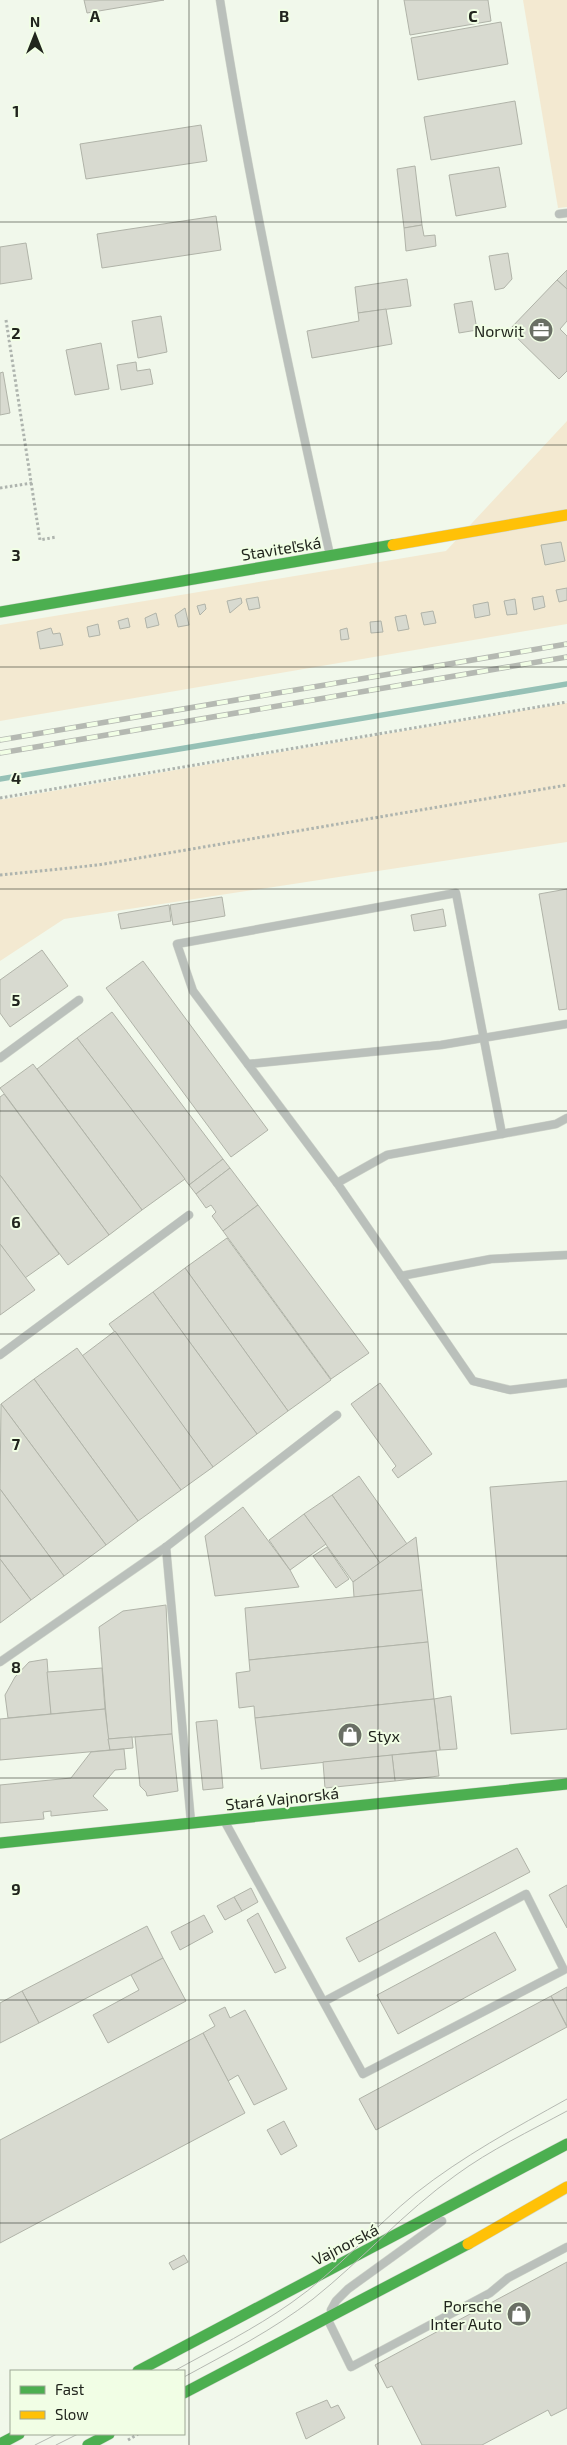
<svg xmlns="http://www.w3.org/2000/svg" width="567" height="2445" font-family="'Exo 2',sans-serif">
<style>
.green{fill:#f3e9d1}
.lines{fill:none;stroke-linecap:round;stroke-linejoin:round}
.stream{stroke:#96c1b6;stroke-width:5.5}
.building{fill:#d8dad0;stroke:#b0b3a8}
.lane-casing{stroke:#d0d5cb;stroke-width:9}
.fast-casing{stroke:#d0d5cb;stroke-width:12}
.slow-casing{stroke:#d0d5cb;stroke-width:12}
.path{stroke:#aeb4ae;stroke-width:3;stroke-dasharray:2.5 2.5;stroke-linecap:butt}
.lane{stroke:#bac0bb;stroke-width:8}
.fast{stroke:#4caf50;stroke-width:11}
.slow{stroke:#ffc107;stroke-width:11}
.tram{stroke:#b5b9b2;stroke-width:1}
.rail-casing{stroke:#b5b9b2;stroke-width:5.5}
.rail{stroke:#f1fee5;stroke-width:4;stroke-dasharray:11;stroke-linecap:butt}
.grid{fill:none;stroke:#21251d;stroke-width:1;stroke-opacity:0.55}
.labels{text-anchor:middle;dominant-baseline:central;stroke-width:4;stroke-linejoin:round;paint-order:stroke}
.poi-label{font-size:16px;fill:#21251d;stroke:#f1fee5;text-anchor:end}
.street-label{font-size:16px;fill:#21251d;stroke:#f1fee5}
.grid-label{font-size:16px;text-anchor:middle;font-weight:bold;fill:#21251d;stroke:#f1fee5;stroke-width:4;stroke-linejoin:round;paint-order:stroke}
</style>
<rect width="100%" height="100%" fill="#f1f8eb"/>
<g class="green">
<path d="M523,0H567V207L558,208Z"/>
<path d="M567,421V624L0,721V625L446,551Z"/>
<path d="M567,703V842L64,919L0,961V800Z"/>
</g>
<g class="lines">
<path class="stream" d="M0,779L567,684"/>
</g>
<g class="building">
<path d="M84,0H164L87,13Z"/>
<path d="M404,0H488L491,21L410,35Z"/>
<path d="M501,22L508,64L418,80L411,38Z"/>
<path d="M515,101L522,144L431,160L424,117Z"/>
<path d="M201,125L207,161L86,179L80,144Z"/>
<path d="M415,166L422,225L404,228L397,169Z"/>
<path d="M499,167L506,207L456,216L449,175Z"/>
<path d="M216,216L221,250L102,268L97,234Z"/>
<path d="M422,225L424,236L435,235L436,246L406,251L404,228Z"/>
<path d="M26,243L32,279L0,284V247Z"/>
<path d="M508,253L512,279L504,288L495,290L489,256Z"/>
<path d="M567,270V289L557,280Z"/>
<path d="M407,279L411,306L358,313L355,287Z"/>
<path d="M557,280L567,289V321L560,329L567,336V371L559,379L509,330Z"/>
<path d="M472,301L477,330L459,333L454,304Z"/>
<path d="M386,309L392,344L312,358L307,331L359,321L358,313Z"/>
<path d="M161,316L167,352L138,358L132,321Z"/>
<path d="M101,343L109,389L75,395L66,350Z"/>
<path d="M136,362L137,371L150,369L153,384L121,390L117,365Z"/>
<path d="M3,372L10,413L0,415V373Z"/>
<path d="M561,542L565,561L545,565L541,545Z"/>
<path d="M567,588V600L559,602L556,590Z"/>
<path d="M543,596L545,607L534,610L532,598Z"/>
<path d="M258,597L260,608L249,610L246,599Z"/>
<path d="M241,598L242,603L230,613L227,601Z"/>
<path d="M515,599L517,614L507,615L504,601Z"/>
<path d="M488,602L490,615L475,618L473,605Z"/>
<path d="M205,604L206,609L200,615L197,606Z"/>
<path d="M185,608L189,625L178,627L175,615Z"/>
<path d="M433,611L436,623L424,625L421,613Z"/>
<path d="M156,613L159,625L147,628L145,618Z"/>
<path d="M406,615L409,629L398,631L395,617Z"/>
<path d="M128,618L130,627L120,629L118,621Z"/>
<path d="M381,621L383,632L371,633L370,622Z"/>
<path d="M98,624L100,635L89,637L87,627Z"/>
<path d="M51,628L53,634L60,633L63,645L40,649L37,632Z"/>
<path d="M347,628L349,639L341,640L340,630Z"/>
<path d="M567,889V1009L559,1010L539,894Z"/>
<path d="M222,897L225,916L173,925L170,905Z"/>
<path d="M169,905L171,921L121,929L118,914Z"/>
<path d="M443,909L446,926L414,931L411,915Z"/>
<path d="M42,950L68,986L10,1027L0,1013V980Z"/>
<path d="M143,961L268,1130L231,1157L106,988Z"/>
<path d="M112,1012L223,1159L189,1185L77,1038Z"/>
<path d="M77,1038L185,1179L142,1210L37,1069Z"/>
<path d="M33,1064L142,1210L109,1235L0,1088Z"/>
<path d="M4,1094L109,1235L68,1265L0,1175V1097Z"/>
<path d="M223,1159L230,1168L196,1194L189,1185Z"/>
<path d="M230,1168L258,1205L223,1231L212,1216L216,1212L211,1205L206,1208L196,1194Z"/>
<path d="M0,1175L59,1254L25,1278L0,1244Z"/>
<path d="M258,1205L369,1353L331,1379L223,1231Z"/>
<path d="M227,1238L331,1380L288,1411L185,1268Z"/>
<path d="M0,1244L35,1290L0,1315Z"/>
<path d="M185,1268L288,1411L257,1434L153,1292Z"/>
<path d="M153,1292L257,1434L213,1467L109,1324Z"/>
<path d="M115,1331L213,1467L181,1490L82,1356Z"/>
<path d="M77,1348L181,1490L138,1521L34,1379Z"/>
<path d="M34,1379L138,1521L106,1545L1,1404Z"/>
<path d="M380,1383L432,1454L398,1478L392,1470L396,1466L351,1404Z"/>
<path d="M1,1404L106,1545L64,1576L0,1489Z"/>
<path d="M359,1476L407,1544L380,1563L332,1495Z"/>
<path d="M567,1481V1729L511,1734L490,1487Z"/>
<path d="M0,1489L64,1576L31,1600L0,1559Z"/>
<path d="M332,1495L380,1563L353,1582L304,1514Z"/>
<path d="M243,1507L290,1570L299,1587L215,1596L205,1536Z"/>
<path d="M304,1514L326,1544L290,1570L269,1540Z"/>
<path d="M416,1537L422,1590L354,1597L353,1582Z"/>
<path d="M327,1547L349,1579L336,1588L313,1556Z"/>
<path d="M0,1559L31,1600L0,1623Z"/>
<path d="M422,1590L428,1642L249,1660L245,1608Z"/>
<path d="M166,1605L172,1734L108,1739L99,1627L123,1611Z"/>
<path d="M428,1642L434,1699L255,1718L254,1706L239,1708L236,1673L250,1671L249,1660Z"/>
<path d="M47,1659L51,1714L8,1718L5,1695L15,1677L29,1662Z"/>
<path d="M102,1668L105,1709L51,1714L47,1672Z"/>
<path d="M451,1696L457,1749L440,1750L434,1699Z"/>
<path d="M434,1699L440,1750L261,1769L255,1718Z"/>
<path d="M105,1709L110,1750L0,1760V1719Z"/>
<path d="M217,1720L223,1788L203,1790L196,1722Z"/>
<path d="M172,1734L178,1791L147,1796L146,1792L140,1786L135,1737Z"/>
<path d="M132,1737L133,1748L110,1750L108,1739Z"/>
<path d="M124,1749L126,1769L115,1770L93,1796L108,1810L51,1816V1811L43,1812L44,1819L0,1823V1785L71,1778L91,1752Z"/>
<path d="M436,1751L439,1776L395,1781L392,1755Z"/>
<path d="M392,1755L395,1781L325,1788L323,1762Z"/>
<path d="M517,1848L530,1872L359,1962L346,1938Z"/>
<path d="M567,1885V1928L549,1895Z"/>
<path d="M251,1888L258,1902L242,1911L234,1897Z"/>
<path d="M234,1897L242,1911L225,1920L217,1906Z"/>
<path d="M258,1913L286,1968L275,1973L247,1920Z"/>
<path d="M204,1915L213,1932L180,1950L171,1932Z"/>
<path d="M147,1926L163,1958L39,2023L22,1991Z"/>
<path d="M495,1932L516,1970L398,2034L377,1995Z"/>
<path d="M163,1958L186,2001L108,2043L93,2015L139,1990L131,1975Z"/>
<path d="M567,1987V2026L551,1996Z"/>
<path d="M22,1991L39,2023L0,2043V2003Z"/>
<path d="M551,1996L567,2027L376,2130L359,2099Z"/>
<path d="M225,2007L230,2018L245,2010L287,2089L254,2105L238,2075L228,2081L203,2033L215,2026L209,2015Z"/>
<path d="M203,2033L245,2113L0,2243V2140Z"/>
<path d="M284,2121L297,2146L281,2155L267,2130Z"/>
<path d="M184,2255L188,2262L173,2270L169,2263Z"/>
<path d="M567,2262V2408L551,2416L548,2410L482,2445H422L392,2386L387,2388L375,2365Z"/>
<path d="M327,2400L331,2408L338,2405L345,2418L306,2439L296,2413Z"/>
</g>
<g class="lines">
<defs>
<g id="lane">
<path d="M220,0C249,186 289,371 330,555"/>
<path d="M559,214L567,213"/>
<path d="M0,1058L79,1000"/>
<path d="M248,1064L441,1045L567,1024"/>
<path d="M567,1118L556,1124L387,1155L337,1183L401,1276L491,1259L567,1255"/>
<path d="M337,1183L193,991L177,944L456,893L502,1134"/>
<path d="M401,1276L473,1381L510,1390L567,1383"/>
<path d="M0,1355L189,1215"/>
<path d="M166,1547L191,1822"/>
<path d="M0,1662L166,1547L337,1415"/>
<path d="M225,1822L363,2074L564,1970L526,1894L325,2001"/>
<path d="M331,2310L336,2301L348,2289L442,2221"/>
<path d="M328,2320L351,2367L490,2293L508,2278L567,2247"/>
</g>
<g id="fast">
<path d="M0,612L393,545"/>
<path d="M0,1843L567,1784"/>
<path d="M138,2371L567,2144"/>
<path d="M184,2393L468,2244"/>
<path d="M0,2444L19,2434"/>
<path d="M88,2445L109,2434"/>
</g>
<g id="slow">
<path d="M393,545L567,515"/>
<path d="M468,2244L567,2187"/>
</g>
</defs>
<use href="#lane" class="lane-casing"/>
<use href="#fast" class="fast-casing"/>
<use href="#slow" class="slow-casing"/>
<g class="path">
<path d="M6,320L40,540L56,537"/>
<path d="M0,488L32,483"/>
<path d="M0,798L567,702"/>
<path d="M0,875L98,865L567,785"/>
<path d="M128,2440L138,2434"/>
</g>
<use href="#lane" class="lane"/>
<use href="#fast" class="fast"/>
<use href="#slow" class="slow"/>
<g class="tram">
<path d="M174,2371C214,2349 254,2329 291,2303C337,2271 373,2228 416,2193C463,2156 515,2128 567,2099"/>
<path d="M184,2377C228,2353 273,2330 313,2299C362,2260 404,2212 456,2175C490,2150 530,2131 567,2111"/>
<path d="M35,2445L57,2434"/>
<path d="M56,2445L78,2434"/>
</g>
<defs>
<g id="rail">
<path d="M0,740L567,644"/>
<path d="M0,753L567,657"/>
</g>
</defs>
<use href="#rail" class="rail-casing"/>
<use href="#rail" class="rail"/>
</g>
<path class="grid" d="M189,0V2445M378,0V2445M0,222H567M0,445H567M0,667H567M0,889H567M0,1111H567M0,1334H567M0,1556H567M0,1778H567M0,2000H567M0,2223H567"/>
<defs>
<symbol id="office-disc" viewBox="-11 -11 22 22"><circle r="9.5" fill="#6a6f65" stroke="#f1fee5"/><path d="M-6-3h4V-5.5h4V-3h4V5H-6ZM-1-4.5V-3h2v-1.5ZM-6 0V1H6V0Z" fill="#fff"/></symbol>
<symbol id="shop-disc" viewBox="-11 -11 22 22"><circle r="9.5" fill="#6a6f65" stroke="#f1fee5"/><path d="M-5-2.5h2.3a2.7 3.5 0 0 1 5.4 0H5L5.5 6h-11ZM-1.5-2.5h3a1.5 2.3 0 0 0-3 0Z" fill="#fff"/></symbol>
</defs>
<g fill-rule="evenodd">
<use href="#office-disc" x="527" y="316" width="28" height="28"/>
<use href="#shop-disc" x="336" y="1721" width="28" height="28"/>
<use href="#shop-disc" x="505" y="2300" width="28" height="28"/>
</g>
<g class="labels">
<g class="poi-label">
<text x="524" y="330">Norwit</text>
<text x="368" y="1735" text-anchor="start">Styx</text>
<text x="502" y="2305">Porsche<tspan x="502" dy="18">Inter Auto</tspan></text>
</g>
<g class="street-label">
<text transform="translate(281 548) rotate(-9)">Staviteľská</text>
<text transform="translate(282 1798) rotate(-6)">Stará Vajnorská</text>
<text transform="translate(345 2244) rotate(-27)">Vajnorská</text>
</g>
</g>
<g class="grid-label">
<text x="95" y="22">A</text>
<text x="284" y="22">B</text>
<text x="473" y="22">C</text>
<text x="16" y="117">1</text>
<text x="16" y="339">2</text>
<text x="16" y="561">3</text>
<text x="16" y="784">4</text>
<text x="16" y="1006">5</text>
<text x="16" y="1228">6</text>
<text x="16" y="1450">7</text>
<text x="16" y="1673">8</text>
<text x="16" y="1895">9</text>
</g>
<rect x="10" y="2370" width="175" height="65" fill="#f1fee5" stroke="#9ea795"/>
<rect x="20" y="2386" width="25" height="8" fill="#4caf50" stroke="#9ea795"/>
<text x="55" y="2395" font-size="15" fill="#21251d">Fast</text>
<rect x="20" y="2411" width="25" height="8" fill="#ffc107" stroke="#9ea795"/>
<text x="55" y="2420" font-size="15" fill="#21251d">Slow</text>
<g transform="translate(35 35)" stroke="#f1fee5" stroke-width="4" paint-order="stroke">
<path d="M0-4L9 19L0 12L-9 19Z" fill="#21251d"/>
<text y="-8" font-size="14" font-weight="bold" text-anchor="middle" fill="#21251d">N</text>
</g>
</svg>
